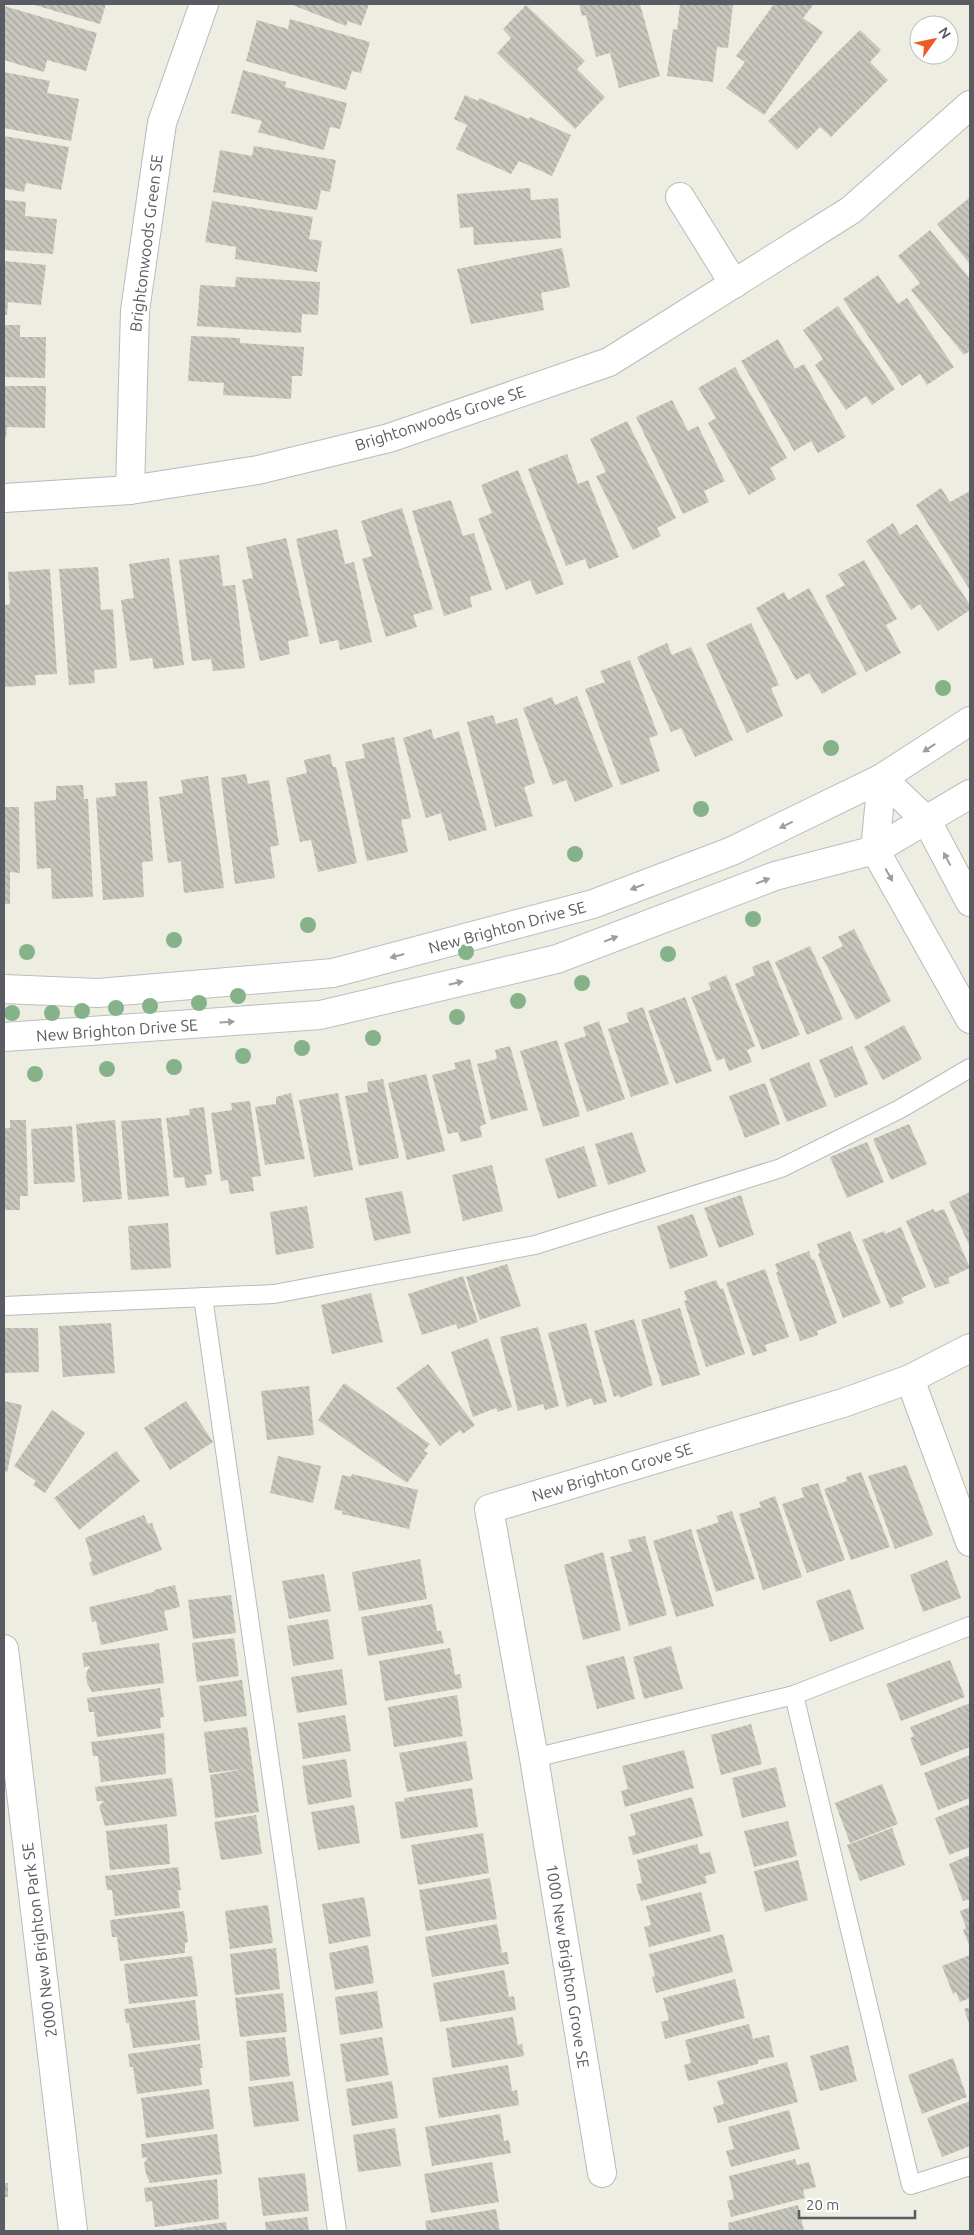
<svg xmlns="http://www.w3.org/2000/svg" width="974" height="2235" font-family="Ubuntu,sans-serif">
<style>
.building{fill:url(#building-back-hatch)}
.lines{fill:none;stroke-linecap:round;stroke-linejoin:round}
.lane-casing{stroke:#b9bac0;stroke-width:20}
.street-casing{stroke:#b9bac0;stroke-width:30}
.secondary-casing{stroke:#bcbdc5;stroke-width:30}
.lane{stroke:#fff;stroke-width:18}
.street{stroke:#fff;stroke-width:28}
.secondary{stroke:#fff;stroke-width:28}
.tree{fill:#86b28a}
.oneway{fill:#9b9da1}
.labels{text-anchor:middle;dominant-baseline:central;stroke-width:5;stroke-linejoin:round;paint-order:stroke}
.street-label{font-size:16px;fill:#595c62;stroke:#fff}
</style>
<defs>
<pattern id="building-back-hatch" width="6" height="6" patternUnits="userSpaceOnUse" patternTransform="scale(1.25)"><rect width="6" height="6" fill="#c8c7be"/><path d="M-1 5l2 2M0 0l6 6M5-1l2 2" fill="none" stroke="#a5a59e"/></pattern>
</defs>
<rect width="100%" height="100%" fill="#edede1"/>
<g class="building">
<path d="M31,4H106L100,24Z"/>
<path d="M290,4H369L361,26L348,21L346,26Z"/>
<path d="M579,4H640L660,76L619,88L610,53L596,57L586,15L582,16Z"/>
<path d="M680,4H733L728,48L717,47L713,82L667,76L673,29L677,30Z"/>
<path d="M774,4H814L803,18L823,32L764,115L726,88L745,62L736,56Z"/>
<path d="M526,5L585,61L577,69L605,97L575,129L497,53L511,38L503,29Z"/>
<path d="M4,6L97,33L86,71L47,60L44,72L4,60Z"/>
<path d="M290,19L370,42L361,73L352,71L346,90L246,61L257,20L288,29Z"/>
<path d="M860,30L881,50L870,62L888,80L831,137L820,127L797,150L768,121Z"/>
<path d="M243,70L286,82L285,87L347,103L340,129L330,127L324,150L258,132L262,121L231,113Z"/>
<path d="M4,72L50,81L47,93L79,99L71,141L4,128Z"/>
<path d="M465,95L478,101L479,98L529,119L530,117L571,135L552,176L519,161L511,174L456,149L467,125L454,119Z"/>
<path d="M4,136L69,147L61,190L26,183L24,192L4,188Z"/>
<path d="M254,146L336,160L330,192L321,190L317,210L213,192L220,150L252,156Z"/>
<path d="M530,188L531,200L558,198L561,238L474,245L473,227L460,228L457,194Z"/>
<path d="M969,198L970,199V264L937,224Z"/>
<path d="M4,200L26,202L25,216L57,219L53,254L4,250Z"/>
<path d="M212,201L313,217L309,239L322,241L317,272L235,259L236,247L205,242Z"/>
<path d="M930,230L970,279V351L964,355L911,290L920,283L898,256Z"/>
<path d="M562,248L570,287L541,293L544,310L471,324L457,269Z"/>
<path d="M4,261L46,265L41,305L8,302L7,315H4Z"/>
<path d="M878,275L898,304L907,298L954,367L927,385L920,374L902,386L843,299Z"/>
<path d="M236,277L320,282L318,315L302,314L301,333L197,326L200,285L235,287Z"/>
<path d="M838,306L895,389L872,405L866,396L846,410L815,365L823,359L803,330Z"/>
<path d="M4,325H20V337H46L45,378L4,377Z"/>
<path d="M191,336L240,338V343L304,347L302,376H292L291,399L223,395L224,383L188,381Z"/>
<path d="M778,339L795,369L804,364L846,437L818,453L811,441L794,451L741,361Z"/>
<path d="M735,367L787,458L770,468L776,479L749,495L708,423L716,418L698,388Z"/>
<path d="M4,386H46L45,428L7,427L6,438H4Z"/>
<path d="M672,400L688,431L698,426L725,481L704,491L709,502L683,514L636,417Z"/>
<path d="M627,421L676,518L657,528L661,536L633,550L596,476L606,472L590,439Z"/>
<path d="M567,454L578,484L588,480L619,557L589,569L585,559L566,566L528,469Z"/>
<path d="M518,470L564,584L536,595L530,580L506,590L478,519L492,513L481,485Z"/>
<path d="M941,488L950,502L970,491V590L916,505Z"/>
<path d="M451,500L463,536L474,533L492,590L470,597L472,607L444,616L412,511Z"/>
<path d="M402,508L433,609L413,615L417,627L386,637L362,559L372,556L361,521Z"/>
<path d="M893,523L900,535L917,524L970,605V610L938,631L920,604L911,610L866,541Z"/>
<path d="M337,529L345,564L354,562L372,642L340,650L338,640L320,644L296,539Z"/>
<path d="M286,538L309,636L288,641L290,654L260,661L242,580L253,578L246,547Z"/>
<path d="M219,555L223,586L235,585L245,668L213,671L211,659L192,661L179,560Z"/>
<path d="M169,558L184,665L154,669L152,658L130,661L121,600L134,598L129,564Z"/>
<path d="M864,560L897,619L886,625L901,653L866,672L825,596L845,585L838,574Z"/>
<path d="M98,567L101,610L113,609L117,668L94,670L95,683L69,685L59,569Z"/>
<path d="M50,569L57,674L35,675L36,685L4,687V605L10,604L8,572Z"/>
<path d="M809,588L857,674L822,694L809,673L796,680L756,608L784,592L788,600Z"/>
<path d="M751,623L779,685L771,688L783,716L747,733L706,644Z"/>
<path d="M667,643L672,655L691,647L733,740L695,757L681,728L671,732L637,657Z"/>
<path d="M630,660L658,735L649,738L660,771L621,785L585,689L605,682L600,671Z"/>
<path d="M577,696L613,787L575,802L566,780L553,785L523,708L552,697L555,705Z"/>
<path d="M493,715L496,724L517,718L535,783L524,787L533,816L495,827L467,722Z"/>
<path d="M431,729L434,739L459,731L487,830L449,841L441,813L426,818L403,738Z"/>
<path d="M394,737L411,818L401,820L408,852L367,861L345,762L365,758L362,744Z"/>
<path d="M330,754L333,767H336L357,863L318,872L311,840L300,842L286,778L307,773L304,760Z"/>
<path d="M246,774L248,784L269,780L279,845L270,847L275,878L235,884L221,778Z"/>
<path d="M208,776L224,888L184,893L181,861L168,863L159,797L183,793L181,780Z"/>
<path d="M147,781L153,861L142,862L144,897L103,900L96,798L116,796L115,783Z"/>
<path d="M83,785L84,799H88L93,897L52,899L51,868L37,869L34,802L56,800V786Z"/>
<path d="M4,807H19L20,873L10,872V904H4Z"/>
<path d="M854,929L891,1001L856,1020L822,957L843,946L838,937Z"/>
<path d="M810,946L843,1019L807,1035L775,962Z"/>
<path d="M769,960L800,1035L762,1050L735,984L755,975L752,967Z"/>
<path d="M726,975L755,1046L747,1050L752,1062L729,1071L724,1058L717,1061L691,997L711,989L708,983Z"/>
<path d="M685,997L712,1071L676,1084L648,1011Z"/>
<path d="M643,1007L669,1084L631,1097L608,1029L629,1022L626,1013Z"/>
<path d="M599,1021L625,1099L587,1112L564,1043L586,1036L583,1027Z"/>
<path d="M904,1025L922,1059L883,1080L864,1047Z"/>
<path d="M557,1040L580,1116L543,1127L520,1051Z"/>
<path d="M510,1046L528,1110L491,1120L477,1064L497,1059L495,1050Z"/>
<path d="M852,1046L868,1084L835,1098L819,1060Z"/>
<path d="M470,1059L486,1124L480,1126L482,1137L461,1142L458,1132L448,1134L432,1075L456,1069L454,1063Z"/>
<path d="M809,1062L827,1106L787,1122L769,1079Z"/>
<path d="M426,1074L445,1151L407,1160L388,1083Z"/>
<path d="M383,1079L399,1158L359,1166L345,1096L368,1092L367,1082Z"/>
<path d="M765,1083L780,1124L745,1138L729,1096Z"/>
<path d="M291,1093L305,1159L265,1165L255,1107L276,1104V1097Z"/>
<path d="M338,1093L353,1170L314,1177L299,1100Z"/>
<path d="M250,1101L261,1176L252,1177L254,1191L230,1194L228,1180L221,1181L211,1113L232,1110L231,1103Z"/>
<path d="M204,1107L212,1174L205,1175L207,1185L186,1188L184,1177L174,1178L166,1118L190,1115L189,1109Z"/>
<path d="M161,1118L169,1196L128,1200L121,1121Z"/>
<path d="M10,1120H26L28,1196H20V1210H4V1128H10Z"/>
<path d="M115,1120L122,1199L83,1202L76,1124Z"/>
<path d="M909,1124L927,1164L891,1180L873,1139Z"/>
<path d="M72,1126L75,1182L34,1184L31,1129Z"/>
<path d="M632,1132L646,1172L608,1185L595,1144Z"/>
<path d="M867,1142L884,1182L847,1198L830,1157Z"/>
<path d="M584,1146L597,1186L558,1199L545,1159Z"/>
<path d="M492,1165L503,1211L463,1221L452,1175Z"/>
<path d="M402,1191L411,1233L374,1241L365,1198Z"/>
<path d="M970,1192V1247L949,1202Z"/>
<path d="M741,1195L754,1235L719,1248L704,1208Z"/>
<path d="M307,1206L314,1248L276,1255L270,1212Z"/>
<path d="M933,1209L935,1212L944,1209L970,1268L948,1278L950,1283L935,1288L906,1221Z"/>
<path d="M693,1214L708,1256L670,1269L657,1226Z"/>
<path d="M168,1223L171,1268L131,1270L128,1226Z"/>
<path d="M901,1227L926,1287L901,1298L904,1303L890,1308L862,1240L884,1231L885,1234Z"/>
<path d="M850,1231L881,1303L843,1318L818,1254L820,1253L817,1244Z"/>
<path d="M809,1251L812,1260L814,1259L837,1323L817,1331L818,1335L800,1341L776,1273L778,1272L775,1264Z"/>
<path d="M507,1264L521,1306L480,1320L466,1277Z"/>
<path d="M765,1269L789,1337L765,1345L767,1351L753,1356L726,1283Z"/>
<path d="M463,1276L478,1322L458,1329L456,1324L422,1335L408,1294Z"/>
<path d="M716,1280L720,1289L723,1288L745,1354L706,1367L684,1301L687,1300L684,1291Z"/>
<path d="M371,1293L383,1342L332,1354L321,1305Z"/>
<path d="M680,1308L700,1375L662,1386L641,1320Z"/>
<path d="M634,1319L653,1385L620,1398L619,1395L614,1397L594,1331Z"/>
<path d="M111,1323L115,1373L63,1377L59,1326Z"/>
<path d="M586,1323L607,1402L594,1405L591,1398L567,1407L548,1333Z"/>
<path d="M538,1327L559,1406L545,1410L543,1404L518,1411L500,1337Z"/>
<path d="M4,1328H38L39,1372L4,1373Z"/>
<path d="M488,1338L512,1407L498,1412L496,1408L473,1417L451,1352Z"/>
<path d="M428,1364L475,1425L463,1434L460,1430L440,1446L396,1388Z"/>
<path d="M344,1383L430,1444L424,1451L428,1453L407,1483L318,1420Z"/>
<path d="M309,1386L314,1435L267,1440L261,1391Z"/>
<path d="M4,1401L22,1405L7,1472L4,1471Z"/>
<path d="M186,1401L213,1442L170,1470L144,1428Z"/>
<path d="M52,1410L85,1433L45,1493L33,1485L36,1481L14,1466Z"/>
<path d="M116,1451L140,1481L79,1530L54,1498Z"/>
<path d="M278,1456L321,1466L313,1503L270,1493Z"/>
<path d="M906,1465L933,1535L895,1549L868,1476Z"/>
<path d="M861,1472L890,1547L851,1560L824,1489L847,1481L846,1477Z"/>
<path d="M352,1474L418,1490L409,1529L342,1514L343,1511L334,1509L342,1475L351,1477Z"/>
<path d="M818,1483L845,1560L807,1573L782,1504L804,1497L801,1488Z"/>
<path d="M775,1496L802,1577L763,1590L739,1514L761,1507L759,1502Z"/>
<path d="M732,1511L755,1579L716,1592L696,1530L719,1522L716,1516Z"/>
<path d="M144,1515L148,1524L152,1523L162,1550L93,1576L89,1563L92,1561L85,1538Z"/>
<path d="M691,1529L714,1606L676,1617L653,1541Z"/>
<path d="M645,1536L667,1615L629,1626L610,1557L632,1551L628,1540Z"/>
<path d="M603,1552L621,1630L583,1640L564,1565Z"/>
<path d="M420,1559L427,1599L359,1611L352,1572Z"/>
<path d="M947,1560L961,1598L923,1612L910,1575Z"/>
<path d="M324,1574L331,1611L289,1619L282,1581Z"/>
<path d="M175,1585L180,1607L164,1611L168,1630L101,1645L96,1621L92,1622L89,1607L154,1592V1590Z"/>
<path d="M850,1589L864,1629L830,1642L816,1601Z"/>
<path d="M231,1595L236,1633L193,1639L188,1600Z"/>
<path d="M432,1604L437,1631H441L444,1643L368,1656L361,1617Z"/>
<path d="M328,1619L334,1659L293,1666L287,1626Z"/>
<path d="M234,1638L239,1676L197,1682L192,1643Z"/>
<path d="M159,1643L164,1683L92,1692L87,1683L86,1673L90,1666L84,1667L82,1653Z"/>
<path d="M671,1646L683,1689L644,1699L633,1657Z"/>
<path d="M450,1648L455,1675L460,1674L462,1688L385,1701L379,1661Z"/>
<path d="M624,1656L635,1699L597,1709L586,1666Z"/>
<path d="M950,1660L965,1697L901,1721L886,1684Z"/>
<path d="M342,1669L347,1705L297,1713L291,1677Z"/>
<path d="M242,1680L247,1716L204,1722L199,1686Z"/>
<path d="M160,1688L164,1717L160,1718L161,1728L97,1737L94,1712H89L87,1698Z"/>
<path d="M457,1695L463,1736L394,1747L388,1707Z"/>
<path d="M970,1703V1747L921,1766L910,1738L914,1736L910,1727Z"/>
<path d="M345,1715L351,1751L303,1759L298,1723Z"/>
<path d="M751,1724L762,1764L721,1775L711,1735Z"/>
<path d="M247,1727L259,1812L215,1818L210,1775L244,1769L209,1773L204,1732Z"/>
<path d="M164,1733L166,1774L101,1782L98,1756H93L91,1742Z"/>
<path d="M466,1741L473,1780L407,1792L399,1753Z"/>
<path d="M684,1750L694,1788L625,1807L621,1791L628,1789L622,1766Z"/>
<path d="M970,1755V1798L938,1810L924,1773Z"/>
<path d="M346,1759L352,1797L308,1805L302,1766Z"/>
<path d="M776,1767L786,1807L742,1818L732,1778Z"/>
<path d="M172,1778L177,1816L105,1826L99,1806L104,1801H97L95,1787Z"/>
<path d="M882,1784L898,1824L850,1843L835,1803Z"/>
<path d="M472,1788L478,1827L401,1839L395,1802L405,1801L404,1798Z"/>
<path d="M692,1797L703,1836L633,1855L628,1837L636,1835L630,1814Z"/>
<path d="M970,1804V1847L949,1855L935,1818Z"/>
<path d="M354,1805L360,1843L318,1850L311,1812Z"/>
<path d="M256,1815L262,1854L221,1860L214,1822Z"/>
<path d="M788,1821L797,1856L754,1867L744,1831Z"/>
<path d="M167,1824L170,1864L110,1870L106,1831Z"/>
<path d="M892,1828L905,1865L860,1881L847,1845Z"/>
<path d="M483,1833L489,1873L418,1885L411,1845Z"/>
<path d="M697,1844L700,1854L710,1852L716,1873L705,1876L707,1883L641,1901L636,1884L642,1883L637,1860Z"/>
<path d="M970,1855V1899L963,1901L949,1864Z"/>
<path d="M798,1860L808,1900L765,1912L754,1871Z"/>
<path d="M178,1867L181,1890H178L180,1908L115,1916L112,1890H107L105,1876Z"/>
<path d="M490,1878L497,1919L426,1931L419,1890Z"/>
<path d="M701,1892L711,1931L649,1947L644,1927L651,1925L646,1906Z"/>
<path d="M364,1897L371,1936L329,1944L322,1904Z"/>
<path d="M268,1905L273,1943L230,1949L225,1911Z"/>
<path d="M970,1907V1947L963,1930L966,1928L960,1911Z"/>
<path d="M184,1911L188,1942L185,1943V1953L120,1961L117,1937H112L110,1920Z"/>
<path d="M497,1924L502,1953L507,1952L509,1964L432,1977L425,1937Z"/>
<path d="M723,1934L733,1972L656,1993L652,1977L655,1976L649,1954Z"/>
<path d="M368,1945L374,1983L335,1990L329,1953Z"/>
<path d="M276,1948L280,1989L235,1995L230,1954Z"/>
<path d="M970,1955V1998L960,2002L956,1992L953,1994L942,1966Z"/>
<path d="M192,1956L198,1996L129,2004L124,1964Z"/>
<path d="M504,1970L509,1997L514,1996L516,2010L440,2022L433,1983Z"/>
<path d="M735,1979L745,2018L665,2039L661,2022L669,2020L663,1998Z"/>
<path d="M377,1991L383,2028L340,2035L335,1997Z"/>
<path d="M283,1993L287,2032L240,2037L235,1998Z"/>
<path d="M195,2000L200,2040L133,2048L129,2023H126L124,2009Z"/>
<path d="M970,2007V2026L964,2009Z"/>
<path d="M513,2017L518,2045L522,2044L524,2056L452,2068L446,2028Z"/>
<path d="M749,2024L753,2039L769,2035L774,2057L758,2060V2064L688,2081L684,2065L691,2063L685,2040Z"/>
<path d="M285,2037L290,2076L250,2081L246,2041Z"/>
<path d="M382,2037L389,2075L346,2082L340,2044Z"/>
<path d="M200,2044L203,2068H200L202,2085L137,2094L133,2067H130L128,2054Z"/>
<path d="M848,2045L857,2081L820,2091L810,2056Z"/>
<path d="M953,2058L967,2097L922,2114L908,2075Z"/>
<path d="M787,2062L798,2102L718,2123L713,2107L724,2104L717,2081Z"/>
<path d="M508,2065L512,2091L517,2090L519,2105L439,2118L432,2078Z"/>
<path d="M293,2081L299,2121L254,2127L248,2087Z"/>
<path d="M392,2081L398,2118L352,2126L346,2089Z"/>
<path d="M209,2089L214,2129L146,2138L141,2098Z"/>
<path d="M970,2101V2146L942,2157L927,2118Z"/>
<path d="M789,2110L800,2149L731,2167L726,2151L734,2149L728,2127Z"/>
<path d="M500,2114L504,2141L509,2140L511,2153L432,2166L425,2127Z"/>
<path d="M395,2128L401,2166L358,2172L353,2135Z"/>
<path d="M217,2134L222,2174L150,2183L146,2174L144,2163L148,2157L142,2158L141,2144Z"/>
<path d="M795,2159L797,2165L809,2162L816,2187L803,2190L805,2198L731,2217L727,2201L734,2199L729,2176Z"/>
<path d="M492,2162L499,2202L431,2213L424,2174Z"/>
<path d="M305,2173L309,2211L263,2216L258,2178Z"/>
<path d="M217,2179L219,2219L155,2227L152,2201L146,2202L144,2188Z"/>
<rect x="4" y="2183" width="4" height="14"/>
<path d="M798,2205L804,2231H729L728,2223Z"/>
<path d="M496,2209L500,2231H427L425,2221Z"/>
<path d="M307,2217L309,2231H266L265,2222Z"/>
<path d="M226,2222L227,2231H169V2230Z"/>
</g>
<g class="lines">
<defs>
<g id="lane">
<path d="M203,1297L337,2231"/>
<path d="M4,1306L274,1294L535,1245L781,1168L900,1109L970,1068"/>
<path d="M794,1695L911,2185L970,2166"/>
<path d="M534,1758L794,1695L970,1626"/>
</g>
<g id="street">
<path d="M680,197L734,284"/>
<path d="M130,490L135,311L162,123L204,4"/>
<path d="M4,498L130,490L258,470L389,438L609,362L851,210L970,105"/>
<path d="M882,778L875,850L970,1019"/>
<path d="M882,778L927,821L970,902"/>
<path d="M910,1379L970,1542"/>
<path d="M4,1649L73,2231"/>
<path d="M602,2173L534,1758L489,1509L843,1403L910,1379L970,1348"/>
</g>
<g id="secondary">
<path d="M4,989L98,993L333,973L593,904L732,851L882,778L970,721"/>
<path d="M4,1037L320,1015L557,959L775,876L875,850L970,794"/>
</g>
</defs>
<use href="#lane" class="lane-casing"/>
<use href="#street" class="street-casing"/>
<use href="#secondary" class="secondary-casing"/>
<use href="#lane" class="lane"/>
<use href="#street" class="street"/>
<use href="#secondary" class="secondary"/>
</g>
<g class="tree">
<circle cx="943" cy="688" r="8"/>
<circle cx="831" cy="748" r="8"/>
<circle cx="701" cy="809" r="8"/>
<circle cx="575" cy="854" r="8"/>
<circle cx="753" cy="919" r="8"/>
<circle cx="308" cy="925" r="8"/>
<circle cx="174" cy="940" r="8"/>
<circle cx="27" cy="952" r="8"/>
<circle cx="466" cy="952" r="8"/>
<circle cx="668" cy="954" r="8"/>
<circle cx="582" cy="983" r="8"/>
<circle cx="238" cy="996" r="8"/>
<circle cx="518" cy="1001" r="8"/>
<circle cx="199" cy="1003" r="8"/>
<circle cx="150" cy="1006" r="8"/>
<circle cx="116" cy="1008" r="8"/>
<circle cx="82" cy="1011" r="8"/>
<circle cx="12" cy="1013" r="8"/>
<circle cx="52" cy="1013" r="8"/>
<circle cx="457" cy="1017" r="8"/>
<circle cx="373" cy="1038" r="8"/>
<circle cx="302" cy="1048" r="8"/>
<circle cx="243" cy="1056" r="8"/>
<circle cx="174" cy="1067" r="8"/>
<circle cx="107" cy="1069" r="8"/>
<circle cx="35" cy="1074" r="8"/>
</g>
<defs><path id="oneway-solid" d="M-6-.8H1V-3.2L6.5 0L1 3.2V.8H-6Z" transform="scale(1.25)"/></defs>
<g class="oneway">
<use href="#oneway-solid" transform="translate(929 748) rotate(147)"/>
<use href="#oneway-solid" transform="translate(786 825) rotate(154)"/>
<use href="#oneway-solid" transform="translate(947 859) rotate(-118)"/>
<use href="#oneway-solid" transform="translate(889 875) rotate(61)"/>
<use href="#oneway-solid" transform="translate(763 881) rotate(-21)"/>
<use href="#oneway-solid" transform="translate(637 887) rotate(159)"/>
<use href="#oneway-solid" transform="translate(611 939) rotate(-21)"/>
<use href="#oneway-solid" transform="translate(397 956) rotate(165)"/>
<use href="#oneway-solid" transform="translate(456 983) rotate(-13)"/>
<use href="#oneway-solid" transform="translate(227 1022) rotate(-4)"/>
</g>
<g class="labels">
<g class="street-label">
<text transform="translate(146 243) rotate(-83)">Brightonwoods Green SE</text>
<text transform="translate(440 418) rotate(-18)">Brightonwoods Grove SE</text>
<text transform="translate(507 927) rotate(-15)">New Brighton Drive SE</text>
<text transform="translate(117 1030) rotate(-4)">New Brighton Drive SE</text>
<text transform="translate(612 1472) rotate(-17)">New Brighton Grove SE</text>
<text transform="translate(39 1940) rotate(-97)">2000 New Brighton Park SE</text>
<text transform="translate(568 1966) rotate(81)">1000 New Brighton Grove SE</text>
</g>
</g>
<rect width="974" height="2235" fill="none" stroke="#595c62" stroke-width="10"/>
<g transform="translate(934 40) rotate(57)"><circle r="24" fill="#ffffff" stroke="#bdbec0"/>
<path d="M0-4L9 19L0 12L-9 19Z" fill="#ee5a26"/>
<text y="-8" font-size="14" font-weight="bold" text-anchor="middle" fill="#595c62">N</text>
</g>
<path d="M799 2210v8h116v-8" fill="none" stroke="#595c62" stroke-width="2.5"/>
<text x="806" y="2210" font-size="15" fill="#595c62" stroke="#ffffff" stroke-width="4" paint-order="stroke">20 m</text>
</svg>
